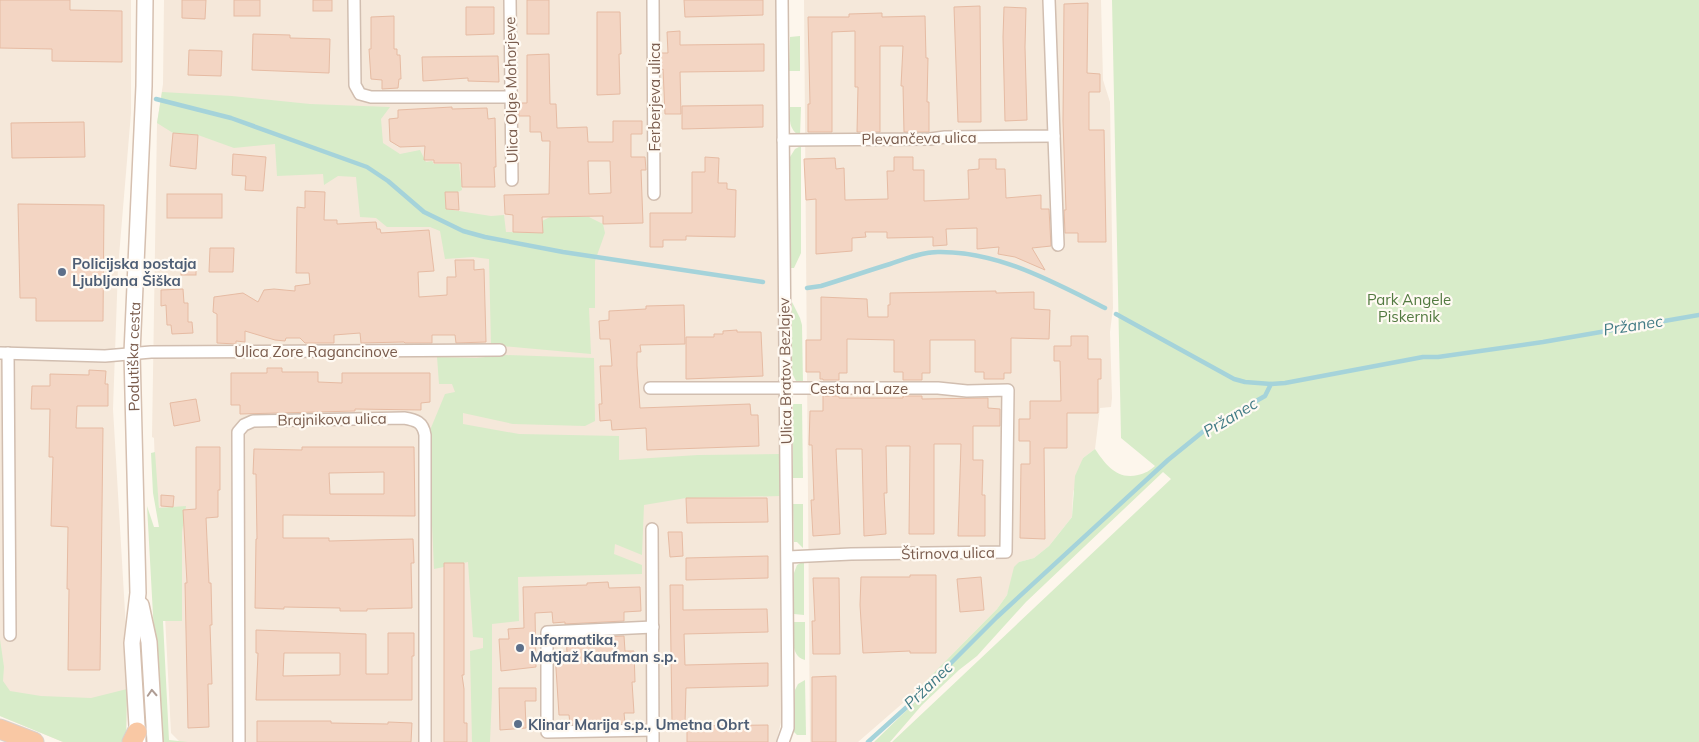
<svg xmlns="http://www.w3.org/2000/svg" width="1699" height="742" font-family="Mulish,sans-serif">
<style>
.residential{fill:#f5e8da}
.green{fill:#d8ecc9}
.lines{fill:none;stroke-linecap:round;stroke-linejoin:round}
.stream{stroke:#a5d3da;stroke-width:4.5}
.building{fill:#f3d5c3;stroke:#e6bba3;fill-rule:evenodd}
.minor-casing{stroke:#d1beb0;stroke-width:14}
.secondary-casing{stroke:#d6c0b0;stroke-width:18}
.trunk-casing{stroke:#dad1cd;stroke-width:21}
.minor{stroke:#fff;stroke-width:11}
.secondary{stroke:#fff;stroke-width:15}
.trunk{stroke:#f9c8a4;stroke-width:19}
.oneway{stroke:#af9d94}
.service-dot{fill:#5c6f8a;stroke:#fffaf3;stroke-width:2}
.labels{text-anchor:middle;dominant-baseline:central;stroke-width:4.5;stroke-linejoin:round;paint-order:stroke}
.street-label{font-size:15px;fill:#7a5c4d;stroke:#fffaf3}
.service-label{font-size:15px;font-weight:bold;fill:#4e5e75;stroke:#fffaf3;text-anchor:start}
.park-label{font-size:15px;fill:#537a41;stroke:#fffaf3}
.water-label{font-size:16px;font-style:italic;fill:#437c86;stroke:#fffaf3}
</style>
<rect width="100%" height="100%" fill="#fdf6ec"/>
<g class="residential">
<path d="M0,0H131V113L118,268L113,409L128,663L126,740L63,742L0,716Z"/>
<path d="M164,0H776L782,706V719L776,742H180L171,733L160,518L155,468L154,438L152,437L157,123L163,84Z"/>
<path d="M804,0H1101L1103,80L1110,102L1113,308L1110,332L1112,398L1111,407L1100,408L1095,449L1083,458L1073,493L1072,517L1049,546L1034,558L1019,562L1007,595L997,609L911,696L858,742H810Z"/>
</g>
<g class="green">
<path d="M1112,0H1699V742H892L1171,479L1163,472L1026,602L977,656L959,670L922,705L890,742H874L912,705L911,696L997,609L1007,595L1014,567L1019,562L1034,558L1049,546L1072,517L1075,476L1083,458L1095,449C1106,465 1117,480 1138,475C1146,473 1149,471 1155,466L1121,438Z"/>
<path d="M800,36V71H789L790,37Z"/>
<path d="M162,92L232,96L310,104L390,107L381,119L383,143L400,154L420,150L426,162L432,161L434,164H459L462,190L458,192H446V209L491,216L504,215L506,232L542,233V221L550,217H589L603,224L605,233L595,261V308H589L591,354L491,345L489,259L473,257L445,259L440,231L430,227H387L376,218L360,217L356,177L338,176L324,185L323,174L277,176L275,144L234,148L198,135L173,133L157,123Z"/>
<path d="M790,107H801L800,136C788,129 790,119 790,107Z"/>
<path d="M801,146V253L794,268H791L790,157L795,149Z"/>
<path d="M792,302L800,318L802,325L803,384L796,381L792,373Z"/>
<path d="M506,355L594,358L595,421L585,426L513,424L463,413V424L519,434L619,436V460L698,455L780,454V496L686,498L644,505L642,555L615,544L614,554L642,565V574L518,577L519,621L492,624V694L490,742H472L470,651L483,648V638L473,637L468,562L434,569L428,435L445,394L455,392L452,384H439L437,357L476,358Z"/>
<path d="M793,404H802L803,478H793Z"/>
<path d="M155,452L159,508L186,506L182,532V621H163L169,740L188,742H160L147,506L154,527H159L153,493L151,453Z"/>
<path d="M793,504H803V548L797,542H794Z"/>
<path d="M804,561V615L794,614V573L797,565Z"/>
<path d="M794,622H805V660C789,656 794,634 794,622Z"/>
<path d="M0,639L4,667L3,681L10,691L41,696L91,698L127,689L126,740L123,742H63L0,716Z"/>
<path d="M805,680L806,735H797L793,731L795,690L798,684Z"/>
</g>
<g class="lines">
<g class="stream">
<path d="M156,99L231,118L367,167L388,181L424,212L463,231L485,237L563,252L763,282"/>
<path d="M807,288L821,286C844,279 867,271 890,264C905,259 922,252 938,252C998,251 1053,282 1105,308"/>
<path d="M1116,314L1234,379L1245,382L1271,384"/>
<path d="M868,742L909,705L997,617L1168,460L1205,430L1265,396L1271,384L1285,383L1423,357H1438L1543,342L1699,315"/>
</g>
</g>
<g class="building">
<path d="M0,0H70V10L122,11V62L52,61V49L0,48Z"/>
<path d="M182,0H206L205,19L182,18Z"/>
<rect x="234" y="0" width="26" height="16"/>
<rect x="313" y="0" width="19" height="11"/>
<rect x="527" y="0" width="22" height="34"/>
<path d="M684,0H763V15L685,17Z"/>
<path d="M1088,3L1087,73L1100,74V92H1089V130H1104L1106,242H1078V233H1065L1064,210H1066L1063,121L1064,4Z"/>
<path d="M980,6L981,122H958L954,7Z"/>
<path d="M466,7H494V34L466,35Z"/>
<path d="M1004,7L1026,8L1025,47L1027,120L1005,121L1003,37Z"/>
<path d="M597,12H620L621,54H619L620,94L597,95Z"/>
<path d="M882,13V17L925,16L926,58H928L927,102H929V132H904L903,86H901L903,46H880V132H857L858,87H855V31L832,32V132H808V104H810L808,17H849V14Z"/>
<path d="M394,16V49H397V55H400L401,79H399L398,88L382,89V80L371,79L369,49H371V17Z"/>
<path d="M680,31V45L764,44V71L680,72L681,114H665L663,69L661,70V53H668L667,32Z"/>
<path d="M253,34L290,35V38L330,39L329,73L252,70Z"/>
<path d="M189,50L222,51L221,76L188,75Z"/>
<path d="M549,54L550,104H556L557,128L587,127L588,142H613V121H642V134H631V157H645L646,170H641L643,223L603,224V216L542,217L543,233L513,232V215L505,214L504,195L549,194L550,141H542L541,132H530V116H519V103H527V55ZM588,161H610L611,193L589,194Z"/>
<path d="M498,56L499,82L468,81V78L423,81L422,57Z"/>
<path d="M763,105V127L682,129V106Z"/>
<path d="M452,107V109L487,108L488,119L495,118L496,167H494L495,187H462L461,163H434V160H424L425,146L400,147L390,141L389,119L398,118V110Z"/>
<path d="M84,122L85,157L12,158L11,123Z"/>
<path d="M173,133L198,135L196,169L170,166Z"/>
<path d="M233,154L266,157L263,191L245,190L246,176L232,175Z"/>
<path d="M705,157L719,158L718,183H727V189L736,190L735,237L686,236V240H663V247H650V213H692V172H705Z"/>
<path d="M894,157H913V170H924V201L969,199L968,170L979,169V159H996V169H1005L1006,198L1041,195V209H1049L1051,246L1032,248L1045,270L1015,257L998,254L999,247L977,249V228L946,229L947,245L933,246V237L887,238V232H865L866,237L852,238V251L816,254V199L806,200L804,159L835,158L836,169L844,168L845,200L888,199L887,171H894Z"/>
<path d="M305,191L325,192L324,220H337V224L376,222L377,229H380L381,233L429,230L434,271L418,272L419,297L447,295V277H456L455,260H474V270L484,269L486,342L456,343L455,335H432V343H405L404,342L361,343L360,333L334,335V343H305L300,338H286L285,341L275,340L245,331V342L236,341V344L217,343V314L213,312L214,297L243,293L258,302L264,290L274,289L295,291V286L310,284L309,273H296L297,207L305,208Z"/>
<path d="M445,192H458L459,210L446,209Z"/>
<rect x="167" y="194" width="55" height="24"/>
<path d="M18,204L104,205L103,321H36V298H20Z"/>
<path d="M210,248H234L233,272H209Z"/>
<rect x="181" y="262" width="15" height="13"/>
<path d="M183,289L184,303H188V322H192L193,333L172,334L171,325H167L166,305L161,306V290Z"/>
<path d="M996,291V293L1034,292V309L1050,310L1049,339L1011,338V373H1004V379H984V372H975V340H930V373H922V380H903V372H894V340L847,339V373H839V380H823V379H820V372H806V340H821V297L867,299L868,317H888V305H890V293Z"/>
<path d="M684,305L685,344L640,345L641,352H637V366L640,408L750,404L751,415H758L759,446L647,450L646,428L612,430L611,420L600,421L599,404H602L600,366H612L610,339H600L599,321L609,320V311L646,309V306Z"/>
<path d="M737,330V332H761L763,376L686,379V337H714V334H723V331Z"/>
<path d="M1071,336H1088V359H1101V379H1098V413H1067V448H1044L1045,539L1020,538L1021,464H1030V441H1019V419H1030V401H1061L1060,361H1054V346H1071Z"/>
<path d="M267,368H282V372H318V382L342,383V373H430V402L421,403V410L355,409V411L240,414V405H231V373H267Z"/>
<path d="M89,370L106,371L105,384H108V406H77L76,428H103L100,670H68L69,589H67L68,527L51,526L53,457H49L50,409H31L32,386H50V374L89,375Z"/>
<path d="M823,396H839V398H903V396H922V399L988,398V408L1000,409V426H973V460H983L982,495H985V536H958L961,444H934V534H909L910,446H886L887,493H884L886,534L864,536L862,449H836L840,534L813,536L811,500H814L812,445H809L810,411H823Z"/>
<path d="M196,399L200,421L174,426L170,403Z"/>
<path d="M196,447H220V490H218V517L206,518L209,583H211L212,625H210L212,684H208L209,727L188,728L185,583H187L183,510L196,509Z"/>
<path d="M302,447H414L415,516L283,515V538H329V541L413,539L414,563H411L412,608L367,609V611H340V608L284,607V609L255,608L256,539H257L256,474H253L254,449L302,450ZM384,472V494H330L329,473Z"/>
<path d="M161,495L174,496L173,507L161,506Z"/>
<path d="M686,498H767L768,522L687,523Z"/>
<path d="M668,532H682L683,556L670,557Z"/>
<path d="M768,556V578L686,580V558Z"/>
<path d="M444,563H464V675H462L464,689V723H467V742H444Z"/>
<path d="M910,575H936V653H910V651L863,653L860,605L861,577H910Z"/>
<path d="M981,577L984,610L960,612L957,579Z"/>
<path d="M813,578H839L840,654H813L812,621H815Z"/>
<path d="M608,582L609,588L640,587L641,611L624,612V621L565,624V622L553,623L552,612L535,613L536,667L501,671L499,639H509L508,629L524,628L523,587L587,585V583Z"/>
<path d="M670,585H683V610L767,609L768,632L684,634L685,665L768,663V686L686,688L685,723L672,722Z"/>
<path d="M256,630L366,634V674H388V633H414V656H412V700H256L258,653H256ZM284,653H340V675L283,676Z"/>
<path d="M624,636L625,651H634L635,682H632L634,713H624L625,723H604V722L570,724L569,715H559L555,653L567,652L566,639Z"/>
<path d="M836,676V742H812V677Z"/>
<path d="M499,688H536V701H525L526,728L500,730Z"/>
<path d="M257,721H331V723L388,724V722L412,723L411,742H257Z"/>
<path d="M768,725V742H687V726Z"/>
</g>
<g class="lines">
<defs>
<g id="minor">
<path d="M354,0L355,85L360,94L371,97H511"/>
<path d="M510,0L512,180"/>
<path d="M653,0L654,194"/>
<path d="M782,0L788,709V728L783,742"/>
<path d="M1054,136L1058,245"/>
<path d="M783,140L930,139L945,137L1054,136L1049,0"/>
<path d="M0,353L105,356L151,352L500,350"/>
<path d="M8,353L10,635"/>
<path d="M650,388H938L967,391L1008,390L1006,552L851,554L788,557"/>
<path d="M652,529L653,742"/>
<path d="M653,627L547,632V732L653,730"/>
<path d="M239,742L238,432L244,425L253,421L404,418C416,420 423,422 425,435V742"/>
</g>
<g id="secondary">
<path d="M141,605L149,642L155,742"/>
<path id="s1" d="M138,742L132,643L138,593L132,353L144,86L145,0"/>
</g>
<g id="trunk">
<path d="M0,729L34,742"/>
<path d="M132,742L137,732"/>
</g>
</defs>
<use href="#minor" class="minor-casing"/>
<use href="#secondary" class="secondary-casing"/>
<use href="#trunk" class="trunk-casing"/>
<use href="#minor" class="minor"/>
<use href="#secondary" class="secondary"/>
<use href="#trunk" class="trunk"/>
</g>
<defs><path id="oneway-chevron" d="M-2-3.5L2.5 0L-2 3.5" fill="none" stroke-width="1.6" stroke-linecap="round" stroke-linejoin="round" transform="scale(1.25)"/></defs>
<use class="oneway" href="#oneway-chevron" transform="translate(152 693) rotate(-93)"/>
<g class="service-dot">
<circle cx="62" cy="272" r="5"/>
<circle cx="520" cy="648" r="5"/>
<circle cx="518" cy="724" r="5"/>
</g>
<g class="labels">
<g class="street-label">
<text transform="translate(511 90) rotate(-91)">Ulica Olge Mohorjeve</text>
<text transform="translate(654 97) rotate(-90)">Ferberjeva ulica</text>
<text transform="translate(919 138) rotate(-1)">Plevančeva ulica</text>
<text x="316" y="351">Ulica Zore Ragancinove</text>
<text stroke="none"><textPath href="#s1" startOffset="386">Podutiška cesta</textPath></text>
<text transform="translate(785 371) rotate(-91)">Ulica Bratov Bezlajev</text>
<text x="859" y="388">Cesta na Laze</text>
<text transform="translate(332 419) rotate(-1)">Brajnikova ulica</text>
<text transform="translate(948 553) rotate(-1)">Štirnova ulica</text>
</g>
<g class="service-label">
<text x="72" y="263">Policijska postaja<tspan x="72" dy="17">Ljubljana Šiška</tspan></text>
<text x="530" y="639">Informatika,<tspan x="530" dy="17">Matjaž Kaufman s.p.</tspan></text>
<text x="528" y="724">Klinar Marija s.p., Umetna Obrt</text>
</g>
<g class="park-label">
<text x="1409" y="299">Park Angele<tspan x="1409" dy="17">Piskernik</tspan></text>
</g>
<g class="water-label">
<text transform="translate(1633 325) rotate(-9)">Pržanec</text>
<text transform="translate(1230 417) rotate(-31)">Pržanec</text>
<text transform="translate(928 685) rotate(-44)">Pržanec</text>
</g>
</g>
</svg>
